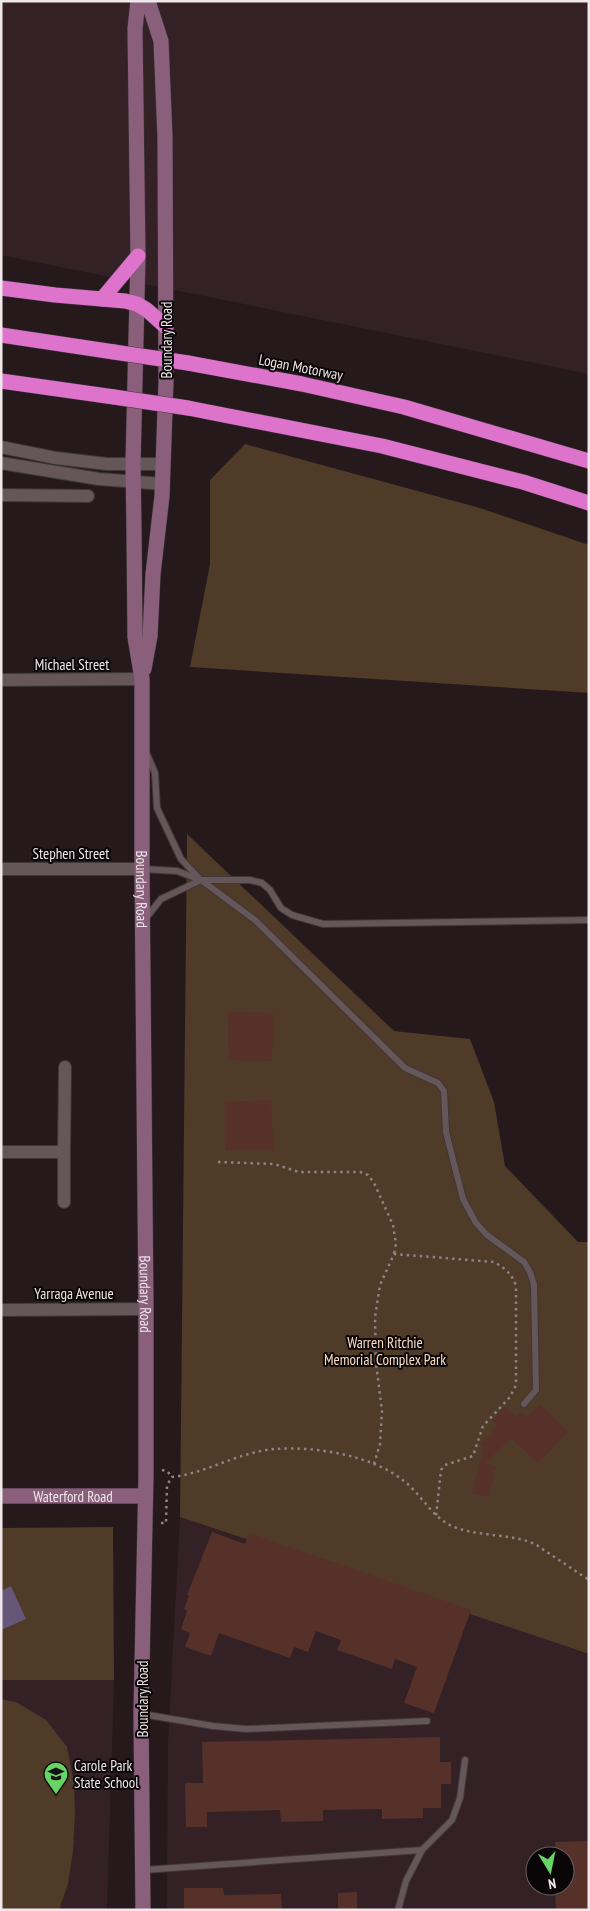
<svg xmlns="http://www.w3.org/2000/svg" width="590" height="1911" font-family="'PT Sans Narrow',sans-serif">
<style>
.built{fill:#332126;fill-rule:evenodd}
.green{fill:#503a28}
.water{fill:#665678}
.building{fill:#56312a}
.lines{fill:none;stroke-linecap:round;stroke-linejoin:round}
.lane-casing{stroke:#3f3739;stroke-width:8}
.street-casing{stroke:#3f3739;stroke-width:14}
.secondary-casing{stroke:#3f3739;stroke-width:16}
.highway-casing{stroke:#3f3739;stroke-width:16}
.path{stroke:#8d8386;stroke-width:2.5;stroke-dasharray:2.5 4;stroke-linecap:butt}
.lane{stroke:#645659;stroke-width:6}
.street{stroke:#645659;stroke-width:12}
.secondary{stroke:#895f7c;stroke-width:15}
.highway{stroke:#de73cc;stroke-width:15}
.highway-bridge-casing{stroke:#3f3739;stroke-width:16;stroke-linecap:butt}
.highway-bridge{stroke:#de73cc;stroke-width:15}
.labels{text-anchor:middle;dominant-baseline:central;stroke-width:4;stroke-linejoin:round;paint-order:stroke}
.street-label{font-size:15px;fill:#efe7e9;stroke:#0a0607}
.park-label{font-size:15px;fill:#fedcc2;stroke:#0a0607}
.poi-label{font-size:15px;fill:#efe7e9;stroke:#0a0607;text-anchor:start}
</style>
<rect width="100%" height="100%" fill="#25191c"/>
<g class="built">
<path d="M1,1H589V374L1,255Z"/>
<path d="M180,1517L589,1654V1910H167L168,1742ZM535,1856H565V1886H535Z"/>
<path d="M1,1680H114L107,1910H1Z"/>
</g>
<g class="green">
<path d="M245,444L480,508L589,545V693L190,667L210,564V480Z"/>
<path d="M187,834L394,1031L470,1039L494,1102L505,1166L578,1242H589V1654L180,1517Z"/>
<path d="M113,1527L114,1680H1V1528Z"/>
<path d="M1,1699L16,1702L46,1720L67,1747L74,1783L75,1814L73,1851L68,1884L59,1910H1Z"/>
</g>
<path class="water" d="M11,1586L26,1619L1,1630V1591Z"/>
<g class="building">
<path d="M228,1012L273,1013L272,1061L229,1060Z"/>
<path d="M271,1100L273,1149L225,1150V1102Z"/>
<path d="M540,1404L568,1432L538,1463L511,1438L486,1463L496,1466L488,1497L472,1493L484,1447L481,1443L498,1426L492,1420L505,1407L517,1418L521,1413L526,1418Z"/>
<path d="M212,1532L245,1544L249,1533L471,1610L434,1713L404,1703L417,1667L395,1659L392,1669L337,1650L341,1640L316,1631L308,1652L294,1647L290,1658L219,1633L211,1656L185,1647L190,1633L181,1629L187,1611L184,1609L189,1595H187Z"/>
<path d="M440,1737V1762H451V1784H441V1808H423V1818L382,1819V1809L323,1810V1821L281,1822L280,1810L207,1812V1827H186L185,1783H203L202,1742Z"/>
<path d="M589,1841V1910H556L555,1886H565V1856H555V1842Z"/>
<path d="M184,1888H223L224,1895L281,1894L282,1910H184Z"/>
<path d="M357,1892V1910H338V1893Z"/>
</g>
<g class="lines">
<defs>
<g id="lane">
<path d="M146,752L155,773L157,808L181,859L201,880L255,920L405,1068L438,1083L444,1091L446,1132L463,1199L476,1223L487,1235L524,1262L530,1272L534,1285L536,1390L524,1404"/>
<path d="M143,869L177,871L201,880H250L262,883L270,890L281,908L292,915L323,924L589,920"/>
<path d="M146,918L161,899L201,880"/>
<path d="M142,1714L213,1726L246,1729L427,1721"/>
<path d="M144,1870L422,1850"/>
<path d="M398,1910L406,1881L422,1850L452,1820L460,1798L465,1760"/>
</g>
<g id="street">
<path d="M1,447L56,458L107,464H164"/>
<path d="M1,463L99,479L163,484"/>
<path d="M1,495L88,496"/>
<path d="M1,680L142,679"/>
<path d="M1,869H142"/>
<path d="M1,1152H64L65,1067"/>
<path d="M64,1202V1152"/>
<path d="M1,1310L146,1309"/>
</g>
<g id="secondary">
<path id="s1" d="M138,1L135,29L138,256L133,464L134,531L135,637L142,679V869L146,1309V1475L141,1714L143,1910"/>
<path d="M144,669L150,636L153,574L162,496L166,381L165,137L161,41L148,1"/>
<path id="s2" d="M1,1496H145"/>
</g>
<g id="highway">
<path d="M1,288L55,295L125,301L137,304L147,310L166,327"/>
<path d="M102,299L138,256"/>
<path d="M1,335L114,352"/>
<path d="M188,363L302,384L404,407L589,461"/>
<path d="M1,381L114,397"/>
<path d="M188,408L382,446L523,482L589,503"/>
</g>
</defs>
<use href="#lane" class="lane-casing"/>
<use href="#street" class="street-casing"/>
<use href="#secondary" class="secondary-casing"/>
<use href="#highway" class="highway-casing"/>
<g class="path">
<path d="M218,1162L274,1164L299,1172H360L368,1175L374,1183L393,1225L396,1244L394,1254"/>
<path d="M374,1464L380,1444L382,1411L376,1363L375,1317L380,1285L394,1254L494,1262C505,1268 512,1274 516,1286V1385L510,1397L483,1426L473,1456L445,1465L441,1470L436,1516"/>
<path d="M162,1470L167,1471L172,1477"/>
<path d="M161,1523H166L167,1485L172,1477C207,1473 239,1452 274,1449C314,1446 372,1455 404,1481C422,1495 432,1518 454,1527C480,1537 509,1533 535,1544L589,1580"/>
</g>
<use href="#lane" class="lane"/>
<use href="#street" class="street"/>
<use href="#secondary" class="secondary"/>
<use href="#highway" class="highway"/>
<defs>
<g id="highway-bridge">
<path d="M114,352L188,363"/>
<path d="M114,397L188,408"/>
</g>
</defs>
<use href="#highway-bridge" class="highway-bridge-casing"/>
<use href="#highway-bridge" class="highway-bridge"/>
</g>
<defs>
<symbol id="school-pin" viewBox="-11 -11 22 30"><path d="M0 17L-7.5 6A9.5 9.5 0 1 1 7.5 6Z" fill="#67d466" stroke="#0a0607"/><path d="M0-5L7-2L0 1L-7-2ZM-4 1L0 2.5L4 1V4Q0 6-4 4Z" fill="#111"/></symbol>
</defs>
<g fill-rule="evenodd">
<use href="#school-pin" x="42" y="1760" width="28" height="38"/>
</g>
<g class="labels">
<g class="street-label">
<text transform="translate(166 340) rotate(-90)">Boundary Road</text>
<text transform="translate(301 367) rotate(11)">Logan Motorway</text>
<text x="72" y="664">Michael Street</text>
<text x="71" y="853">Stephen Street</text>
<text stroke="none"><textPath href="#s1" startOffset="889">Boundary Road</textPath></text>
<text x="74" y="1293">Yarraga Avenue</text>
<text stroke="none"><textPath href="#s1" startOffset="1294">Boundary Road</textPath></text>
<text stroke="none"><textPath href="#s2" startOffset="72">Waterford Road</textPath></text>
<text transform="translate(142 1699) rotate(-90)">Boundary Road</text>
</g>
<g class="park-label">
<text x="385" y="1342">Warren Ritchie<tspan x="385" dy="17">Memorial Complex Park</tspan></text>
</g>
<g class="poi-label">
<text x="74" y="1765">Carole Park<tspan x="74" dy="17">State School</tspan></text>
</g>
</g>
<rect width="590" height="1911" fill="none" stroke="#efe7e9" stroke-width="5"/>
<g transform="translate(550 1871) rotate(170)"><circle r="24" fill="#0a0607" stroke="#666061"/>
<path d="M0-4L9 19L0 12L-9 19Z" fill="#67d466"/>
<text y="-8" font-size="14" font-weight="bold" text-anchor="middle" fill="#efe7e9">N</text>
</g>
</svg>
